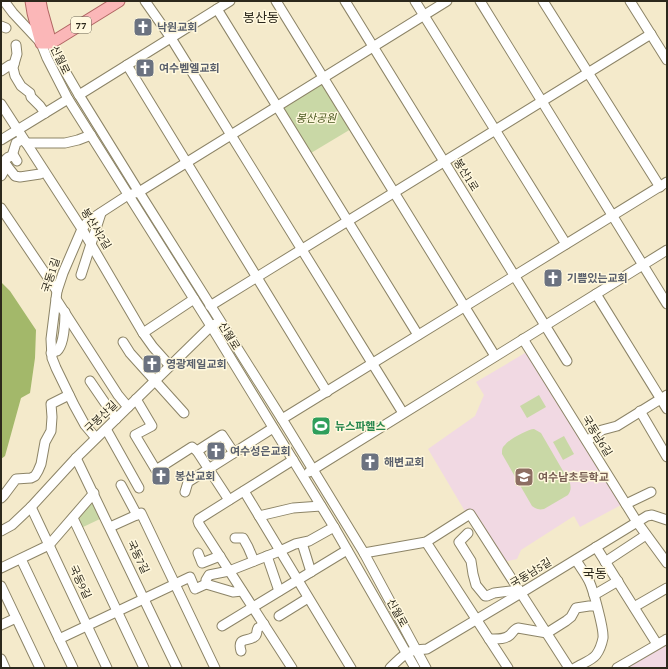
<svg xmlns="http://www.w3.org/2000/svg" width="668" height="669" font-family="'Source Serif 4','Noto Sans KR',serif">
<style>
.industrial{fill:#f1d9e3}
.green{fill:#c9d8a6}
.forest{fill:#a3b86a}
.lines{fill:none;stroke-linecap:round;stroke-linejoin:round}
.minor-casing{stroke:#8c8467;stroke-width:11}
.major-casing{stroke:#b16663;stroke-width:13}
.minor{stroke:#fff;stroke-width:9}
.major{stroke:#fbb7b8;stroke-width:11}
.labels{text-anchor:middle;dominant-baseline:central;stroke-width:3;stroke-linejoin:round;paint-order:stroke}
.shield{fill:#fff8de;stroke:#6b6656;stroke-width:1}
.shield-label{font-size:10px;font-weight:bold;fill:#2c281c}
.worship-label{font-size:11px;font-weight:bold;fill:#5b616d;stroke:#fff8de;text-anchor:start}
.street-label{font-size:11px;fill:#2c281c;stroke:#fff8de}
.park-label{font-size:11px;font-style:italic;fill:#4a581f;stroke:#fff8de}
.leisure-label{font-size:11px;font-weight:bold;fill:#27864d;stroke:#fff8de;text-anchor:start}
.education-label{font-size:11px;font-weight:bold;fill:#785e54;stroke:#fff8de;text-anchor:start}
.quarter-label{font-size:13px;fill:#2c281c;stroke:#fff8de}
</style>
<rect width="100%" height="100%" fill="#f4eacb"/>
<g class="industrial">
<path d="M525,353L531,354L621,505L580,527L574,516L521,550L517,559L504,562L466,513L428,449L475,416L484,395L476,382Z"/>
<path d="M667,643V668H626Z"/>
</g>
<g class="green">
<path d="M319,84L324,85L351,129L311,153L282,107Z"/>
<path d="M539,395L546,407L527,418L520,406Z"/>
<path d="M534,429L541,433L570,483C571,488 571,491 568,495L544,509C539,510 536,509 532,506L502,454C502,450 502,447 505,445C508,440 528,429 534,429Z"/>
<path d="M564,436L574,454L563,460L553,442Z"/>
<path d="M93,499L102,518L81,528L77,521L78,515Z"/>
</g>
<path class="forest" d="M1,282L10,291L36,330L35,358L30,393L21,398L5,456L1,459Z"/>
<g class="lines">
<defs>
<g id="minor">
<path d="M4,1L13,13L41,43L47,58L68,99L211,326L334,527L415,668"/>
<path d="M145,1L171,38L403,413"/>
<path d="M276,1L495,356"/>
<path d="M345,1L567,361"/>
<path d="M415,1L566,244"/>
<path d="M480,1L667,304"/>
<path d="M543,1L660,187"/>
<path d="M630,1L667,60"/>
<path d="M217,9L418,335"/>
<path d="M1,26L6,28"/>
<path d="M51,43L58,59L79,95L139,192L282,419L364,553L426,668"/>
<path d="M16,45L17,54L14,64L13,68L15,76L21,86L30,93L31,97L40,106L45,113"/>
<path d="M127,65L327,392"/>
<path d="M1,71L10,65L14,64"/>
<path d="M79,95L230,1"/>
<path d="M1,104L82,229L143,333L153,347L170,366"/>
<path d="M1,140L68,99"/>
<path d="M26,143H65L78,140L91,135"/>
<path d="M12,156L16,143L23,139"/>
<path d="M7,166L15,176L20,177L40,174"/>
<path d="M1,176L7,166L4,162C6,158 9,156 14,156L17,161"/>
<path d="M1,208L57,291"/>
<path d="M81,275L101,213"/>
<path d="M596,294L667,409"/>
<path d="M56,299L118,395L128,407"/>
<path d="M210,306L651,34"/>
<path d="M143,333L194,299"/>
<path d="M523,339L637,522L667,563"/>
<path d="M123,342L130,353L184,413"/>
<path d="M51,353C52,353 56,351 57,351C64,345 65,321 65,312"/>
<path d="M90,381L116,419"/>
<path d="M136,399L152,426L135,435L156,470L192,447L197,451"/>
<path d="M640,411L667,457"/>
<path d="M282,419L667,182"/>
<path d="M106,429L139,488"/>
<path d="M96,438L85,425L74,405L56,368L52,358L51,339L57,291L63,273L82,229L88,221L128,195L139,192L447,1"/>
<path d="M587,441L602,430L617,426L667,395"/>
<path d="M76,458L177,668"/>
<path d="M309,472L667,250"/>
<path d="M121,485L137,515"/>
<path d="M244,491L351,668"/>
<path d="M185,492L188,482L273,428"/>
<path d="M1,498L4,495L16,479L31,478L35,476L38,471L41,464L45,442L51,431L52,417L51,404L69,395"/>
<path d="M229,500L197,451L222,435L234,453"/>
<path d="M626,504L651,492"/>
<path d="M31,507L107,668"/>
<path d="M259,516L293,508L321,506"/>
<path d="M73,518L144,668"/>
<path d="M110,527L141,513L215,668"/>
<path d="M1,531L12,525L31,507L76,458L211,326L215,324"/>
<path d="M468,533L459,542L471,561L473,574L476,585L485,596H487L494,593L519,590"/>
<path d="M235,538H243L248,547L254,561"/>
<path d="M426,542L508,668"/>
<path d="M302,543L311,572"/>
<path d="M596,547L657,644"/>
<path d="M198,553L202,563L220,556"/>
<path d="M364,553L426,542L470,514L569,668"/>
<path d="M267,556L279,591"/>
<path d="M21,559L73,668"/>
<path d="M605,562L646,535"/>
<path d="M1,568L49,545L94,493"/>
<path d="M206,584V580L209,575L229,571L280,551L295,544L309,541L334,527"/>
<path d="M1,586L40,668"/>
<path d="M594,595L618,581"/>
<path d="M634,607L667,588"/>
<path d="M279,616L308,598"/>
<path d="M1,625L16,618"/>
<path d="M222,626L347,550"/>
<path d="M59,639L190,577L195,589L206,584L233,592L242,591"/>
<path d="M489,639C497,639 504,640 510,635C513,632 514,629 518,628L547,633L566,621L571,617L576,608L589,606H596"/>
<path d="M241,651C237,637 247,642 254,637C258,635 256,631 258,628C259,628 263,624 264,624"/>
<path d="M1,659L5,668"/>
<path d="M292,668L199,524L198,521L199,519L293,460"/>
<path d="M390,668C405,654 406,650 427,649L521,593L647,516L652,515L667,520"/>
<path d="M575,668C581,664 591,661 596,655C599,651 602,643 603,638C604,629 593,589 589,581C585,573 580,567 576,560"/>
<path d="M617,668L667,639"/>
</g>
<g id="major">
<path d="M31,1L33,13L41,43H51L119,1"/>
<path d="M40,1L42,11L51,43"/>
</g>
</defs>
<use href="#minor" class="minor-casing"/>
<use href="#major" class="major-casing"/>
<use href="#minor" class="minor"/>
<use href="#major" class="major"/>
</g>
<defs>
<symbol id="church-square" viewBox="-11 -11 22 22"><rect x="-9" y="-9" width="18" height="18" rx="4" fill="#6b7280" stroke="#fff8de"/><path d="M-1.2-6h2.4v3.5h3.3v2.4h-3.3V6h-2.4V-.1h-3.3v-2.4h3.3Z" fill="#fff"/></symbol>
<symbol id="stadium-square" viewBox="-11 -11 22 22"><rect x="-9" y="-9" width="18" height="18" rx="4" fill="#2e9e5b" stroke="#fff8de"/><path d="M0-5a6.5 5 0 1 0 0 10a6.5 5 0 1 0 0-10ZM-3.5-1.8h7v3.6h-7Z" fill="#fff"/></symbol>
<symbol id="school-square" viewBox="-11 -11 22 22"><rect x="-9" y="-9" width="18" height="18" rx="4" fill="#8d6e63" stroke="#fff8de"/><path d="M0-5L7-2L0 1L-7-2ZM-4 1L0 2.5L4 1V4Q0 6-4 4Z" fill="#fff"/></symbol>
</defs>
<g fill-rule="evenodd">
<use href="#church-square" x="132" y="16" width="22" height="22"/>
<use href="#church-square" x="134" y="57" width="22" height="22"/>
<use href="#church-square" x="542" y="267" width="22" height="22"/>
<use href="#church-square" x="141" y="353" width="22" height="22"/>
<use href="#stadium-square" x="310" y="415" width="22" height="22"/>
<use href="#church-square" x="205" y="440" width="22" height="22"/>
<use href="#church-square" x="359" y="451" width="22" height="22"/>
<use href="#church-square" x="150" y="465" width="22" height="22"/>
<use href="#school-square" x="513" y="466" width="22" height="22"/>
</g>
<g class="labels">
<rect class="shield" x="71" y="17" width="20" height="16" rx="3"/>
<g class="shield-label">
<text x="81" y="25">77</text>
</g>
<g class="worship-label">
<text x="157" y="27">낙원교회</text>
<text x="159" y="68">여수벧엘교회</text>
<text x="567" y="278">기쁨있는교회</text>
<text x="166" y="364">영광제일교회</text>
<text x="230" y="451">여수성은교회</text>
<text x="384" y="462">해변교회</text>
<text x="175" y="476">봉산교회</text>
</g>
<g class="street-label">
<text transform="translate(60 60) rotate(64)">신월로</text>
<text transform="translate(466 175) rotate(58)">봉산1로</text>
<text transform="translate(96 229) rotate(58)">봉산서2길</text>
<text transform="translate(51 275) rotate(-72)">국동1길</text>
<text transform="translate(229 336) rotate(58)">신월로</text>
<text transform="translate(101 417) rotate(-44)">구봉산길</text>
<text transform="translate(597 436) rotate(58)">국동남6길</text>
<text transform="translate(138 557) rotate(64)">국동7길</text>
<text transform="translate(531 573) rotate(-31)">국동남5길</text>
<text transform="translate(80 582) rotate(65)">국동9길</text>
<text transform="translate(397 613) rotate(61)">신월로</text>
</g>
<g class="park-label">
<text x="316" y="118">봉산공원</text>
</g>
<g class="leisure-label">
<text x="335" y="426">뉴스파헬스</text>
</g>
<g class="education-label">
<text x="538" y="477">여수남초등학교</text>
</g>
<g class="quarter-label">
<text x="261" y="17">봉산동</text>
<text x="595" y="573">국동</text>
</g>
</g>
<rect width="668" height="669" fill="none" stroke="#2c281c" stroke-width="4"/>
</svg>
